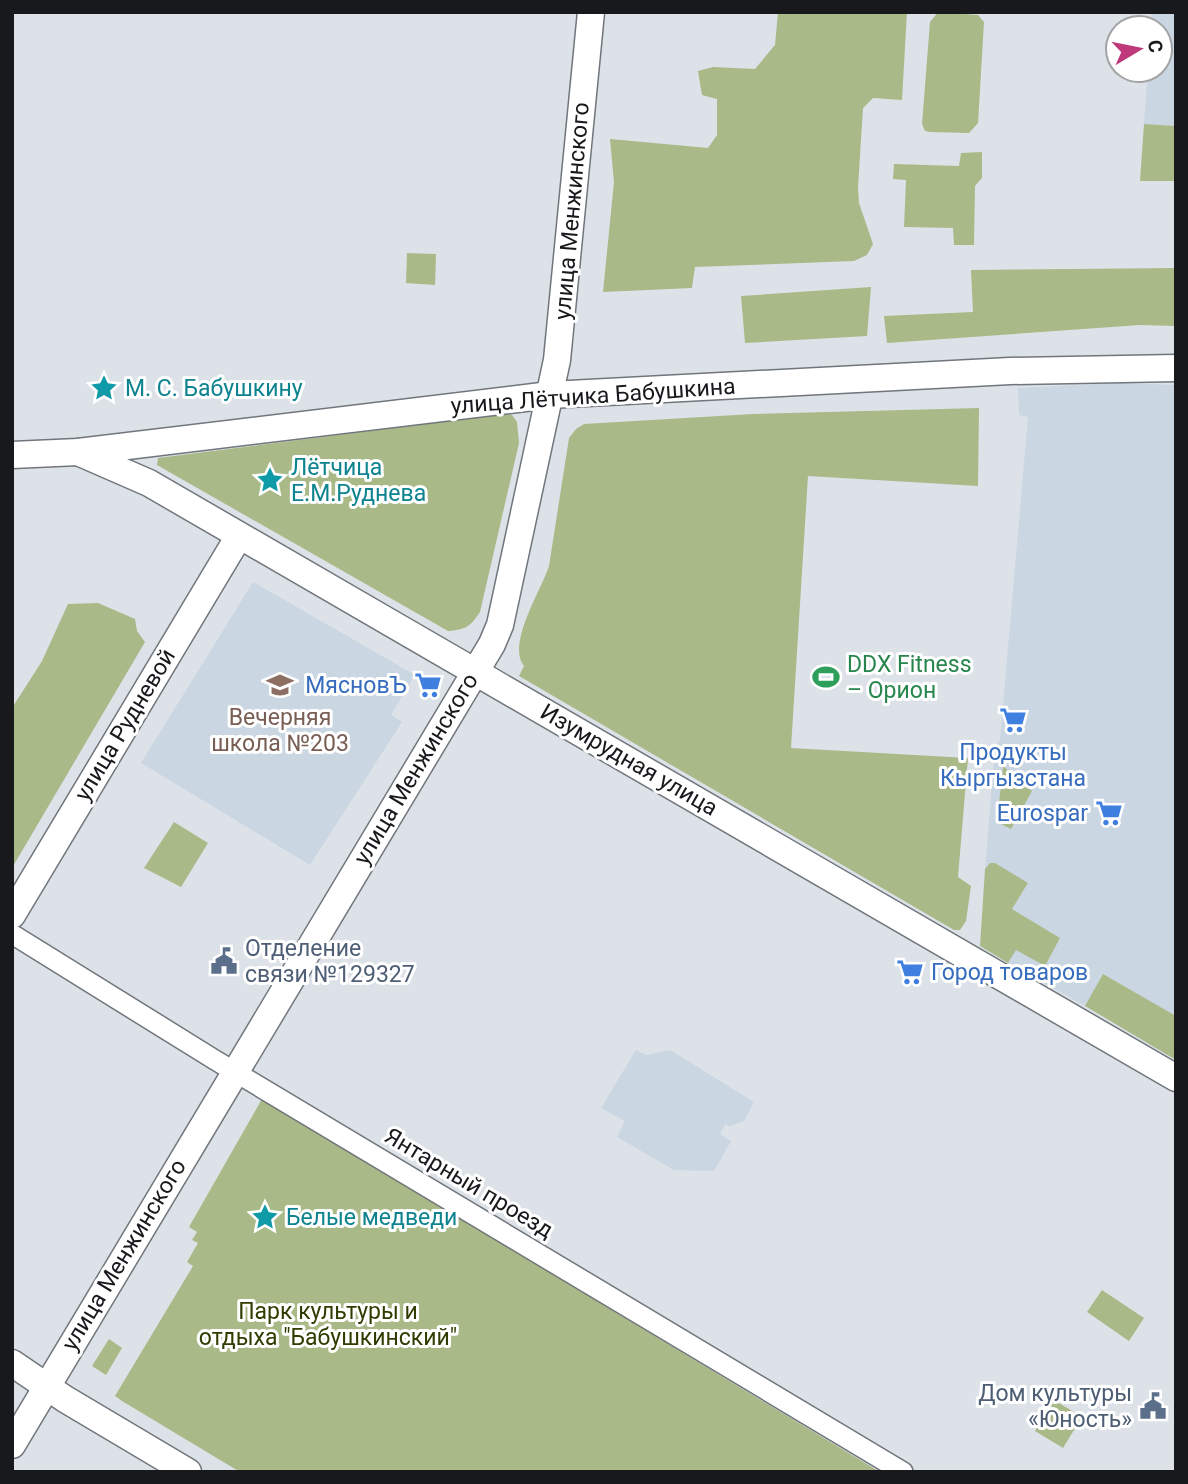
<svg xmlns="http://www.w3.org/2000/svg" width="1188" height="1484" font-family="Roboto,sans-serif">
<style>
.built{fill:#cad6e2}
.green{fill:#aab988}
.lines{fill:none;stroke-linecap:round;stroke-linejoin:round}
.street-casing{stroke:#70767b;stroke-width:22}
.secondary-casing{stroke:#70767b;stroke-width:29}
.street{stroke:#fff;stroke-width:19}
.secondary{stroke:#fff;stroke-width:26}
.labels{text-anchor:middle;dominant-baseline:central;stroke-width:6;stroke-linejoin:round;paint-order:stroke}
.street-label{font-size:23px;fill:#17191c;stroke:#fff}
.culture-label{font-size:23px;fill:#0d838f;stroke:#fff;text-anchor:start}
.leisure-label{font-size:23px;fill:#27864d;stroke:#fff;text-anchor:start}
.shop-label{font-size:23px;fill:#366cbe;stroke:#fff;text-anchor:end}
.education-label{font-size:23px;fill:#785e54;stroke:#fff}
.service-label{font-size:23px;fill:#4e5e75;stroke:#fff;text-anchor:start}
.park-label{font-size:23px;fill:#303d00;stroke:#fff}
</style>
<rect width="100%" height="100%" fill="#dce2e8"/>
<g class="built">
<path d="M1152,12H1176V126L1144,124L1148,70H1160V28H1151Z"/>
<path d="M1121,383L1176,385V1016L1103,974L1085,1006L1008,963L1015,950L1012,909L1028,883L990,864L985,869L995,748L1000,740L1028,417L1019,415L1018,388Z"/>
<path d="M253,582L415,675L391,715L402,722L310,865L141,763Z"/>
<path d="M636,1050L646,1055L670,1050L754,1102L744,1121L730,1126L725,1124L720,1134L731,1141L714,1171L674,1170L617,1137L625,1121L601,1108Z"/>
</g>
<g class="green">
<path d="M778,12H907L902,100L873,98L863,108L858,187L859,203L873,244L867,255L854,261L695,267L692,288L603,292L614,182L610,139L708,148L717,135V99L702,95L698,71L713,67L755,69L775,45Z"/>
<path d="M938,12L978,15L984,22L978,123L969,133L930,132L925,131L922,124L930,22Z"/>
<path d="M1144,124L1176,126V181H1140Z"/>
<path d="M982,152V178L975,186L974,245H954L953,228L904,227L906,180L893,179L894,164L959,166L961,153Z"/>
<path d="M407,253L436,254L435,285L406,283Z"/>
<path d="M1176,268V326L1140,325L887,343L884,316L973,312L971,270Z"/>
<path d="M871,287L867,336L745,343L741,296Z"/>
<path d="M979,408L978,486L808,476L791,748L968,758L958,877L971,886L966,921L960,930H954L519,676L524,666C506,644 542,589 549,566L569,438L576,429L584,424L753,414Z"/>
<path d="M504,414L512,415L517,422L519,443L480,612C471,626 465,630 448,631L157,465L158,458Z"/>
<path d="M98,603L135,619L137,631L145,642L12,868V708L42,661L68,604Z"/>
<path d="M1003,766L1032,791L1011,829L997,822Z"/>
<path d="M174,822L208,843L181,887L144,868Z"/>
<path d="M990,863H995L1028,883L1012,909L1060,938L1045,966L1016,950L1008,963L980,946L985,869Z"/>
<path d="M1103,974L1176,1016V1060L1085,1006Z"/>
<path d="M262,1099L880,1472H240L122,1401L115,1396L193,1266L187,1262L198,1243L192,1240L197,1232L189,1227Z"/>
<path d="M1102,1290L1144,1318L1129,1341L1087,1312Z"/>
<path d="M109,1339L122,1348L106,1375L92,1366Z"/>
<path d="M1054,1400L1082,1417L1063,1448L1035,1431Z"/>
</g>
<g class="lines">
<defs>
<path id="street" d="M12,934L215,1060L903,1472"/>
<g id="secondary">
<path d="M78,452L149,483L1176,1078"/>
<path d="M12,455L78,452L550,395L1010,371L1176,368"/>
<path d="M12,915L239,536"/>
<path d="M12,1363L65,1399L188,1472"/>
<path d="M12,1445L492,644L500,625L557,360L591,12"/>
</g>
</defs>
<use href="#street" class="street-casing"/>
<use href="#secondary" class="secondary-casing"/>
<use href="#street" class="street"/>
<use href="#secondary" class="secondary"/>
</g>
<defs>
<symbol id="sight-bare" viewBox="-9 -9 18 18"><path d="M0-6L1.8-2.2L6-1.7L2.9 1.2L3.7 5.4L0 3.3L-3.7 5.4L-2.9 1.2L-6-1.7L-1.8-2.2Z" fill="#0f9aa8" stroke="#fff" stroke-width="2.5" paint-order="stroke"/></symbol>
<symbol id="stadium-bare" viewBox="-9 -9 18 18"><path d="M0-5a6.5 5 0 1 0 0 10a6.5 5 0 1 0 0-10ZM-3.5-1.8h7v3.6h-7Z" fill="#2e9e5b" stroke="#fff" stroke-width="2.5" paint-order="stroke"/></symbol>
<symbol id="school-bare" viewBox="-9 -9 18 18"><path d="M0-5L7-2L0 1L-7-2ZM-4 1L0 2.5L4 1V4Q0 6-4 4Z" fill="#8d6e63" stroke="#fff" stroke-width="2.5" paint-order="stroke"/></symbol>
<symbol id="supermarket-bare" viewBox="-9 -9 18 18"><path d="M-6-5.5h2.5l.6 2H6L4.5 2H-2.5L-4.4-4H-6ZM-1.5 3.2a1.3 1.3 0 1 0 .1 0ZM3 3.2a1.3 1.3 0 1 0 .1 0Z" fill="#3f7fe0" stroke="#fff" stroke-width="2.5" paint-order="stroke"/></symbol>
<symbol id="civic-bare" viewBox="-9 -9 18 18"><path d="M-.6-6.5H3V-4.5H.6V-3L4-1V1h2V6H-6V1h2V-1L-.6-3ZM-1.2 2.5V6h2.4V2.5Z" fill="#5c6f8a" stroke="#fff" stroke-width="2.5" paint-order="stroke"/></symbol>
</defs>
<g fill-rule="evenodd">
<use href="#sight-bare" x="85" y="369" width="38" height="38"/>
<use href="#sight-bare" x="251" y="461" width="38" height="38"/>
<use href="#stadium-bare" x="807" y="658" width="38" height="38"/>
<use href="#school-bare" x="261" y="666" width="38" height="38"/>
<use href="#supermarket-bare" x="409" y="666" width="38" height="38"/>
<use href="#supermarket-bare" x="994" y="701" width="38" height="38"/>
<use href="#supermarket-bare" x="1090" y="794" width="38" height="38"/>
<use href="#civic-bare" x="205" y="942" width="38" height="38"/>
<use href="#supermarket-bare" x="891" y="953" width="38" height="38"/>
<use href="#sight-bare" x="246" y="1198" width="38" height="38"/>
<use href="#civic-bare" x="1134" y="1387" width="38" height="38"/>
</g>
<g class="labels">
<g class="street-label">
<text transform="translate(572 211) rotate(-85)">улица Менжинского</text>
<text transform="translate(593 396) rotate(-4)">улица Лётчика Бабушкина</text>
<text transform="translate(125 725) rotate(-59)">улица Рудневой</text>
<text transform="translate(629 760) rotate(30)">Изумрудная улица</text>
<text transform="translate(416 769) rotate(-59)">улица Менжинского</text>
<text transform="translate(469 1183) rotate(31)">Янтарный проезд</text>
<text transform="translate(124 1255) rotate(-59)">улица Менжинского</text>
</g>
<g class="culture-label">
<text x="125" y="388">М. С. Бабушкину</text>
<text x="291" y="467">Лётчица<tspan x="291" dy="26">Е.М.Руднева</tspan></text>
<text x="286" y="1217">Белые медведи</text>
</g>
<g class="leisure-label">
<text x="847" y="664">DDX Fitness<tspan x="847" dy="26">– Орион</tspan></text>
</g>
<g class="shop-label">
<text x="407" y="685">МясновЪ</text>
<text x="1013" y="752" text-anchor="middle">Продукты<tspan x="1013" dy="26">Кыргызстана</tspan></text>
<text x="1088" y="813">Eurospar</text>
<text x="931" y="972" text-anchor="start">Город товаров</text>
</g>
<g class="education-label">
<text x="280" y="717">Вечерняя<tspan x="280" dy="26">школа №203</tspan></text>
</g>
<g class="service-label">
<text x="245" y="948">Отделение<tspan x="245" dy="26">связи №129327</tspan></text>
<text x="1132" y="1393" text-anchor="end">Дом культуры<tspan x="1132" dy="26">«Юность»</tspan></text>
</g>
<g class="park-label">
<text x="328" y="1311">Парк культуры и<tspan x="328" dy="26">отдыха "Бабушкинский"</tspan></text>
</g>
</g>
<rect width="1188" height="1484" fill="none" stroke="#17191c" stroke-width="28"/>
<g transform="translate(1139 49) rotate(80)"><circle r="33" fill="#ffffff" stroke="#a2a3a4" stroke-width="2"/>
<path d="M0-5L12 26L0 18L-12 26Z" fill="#be387b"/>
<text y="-10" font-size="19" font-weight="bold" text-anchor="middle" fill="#17191c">С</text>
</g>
</svg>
